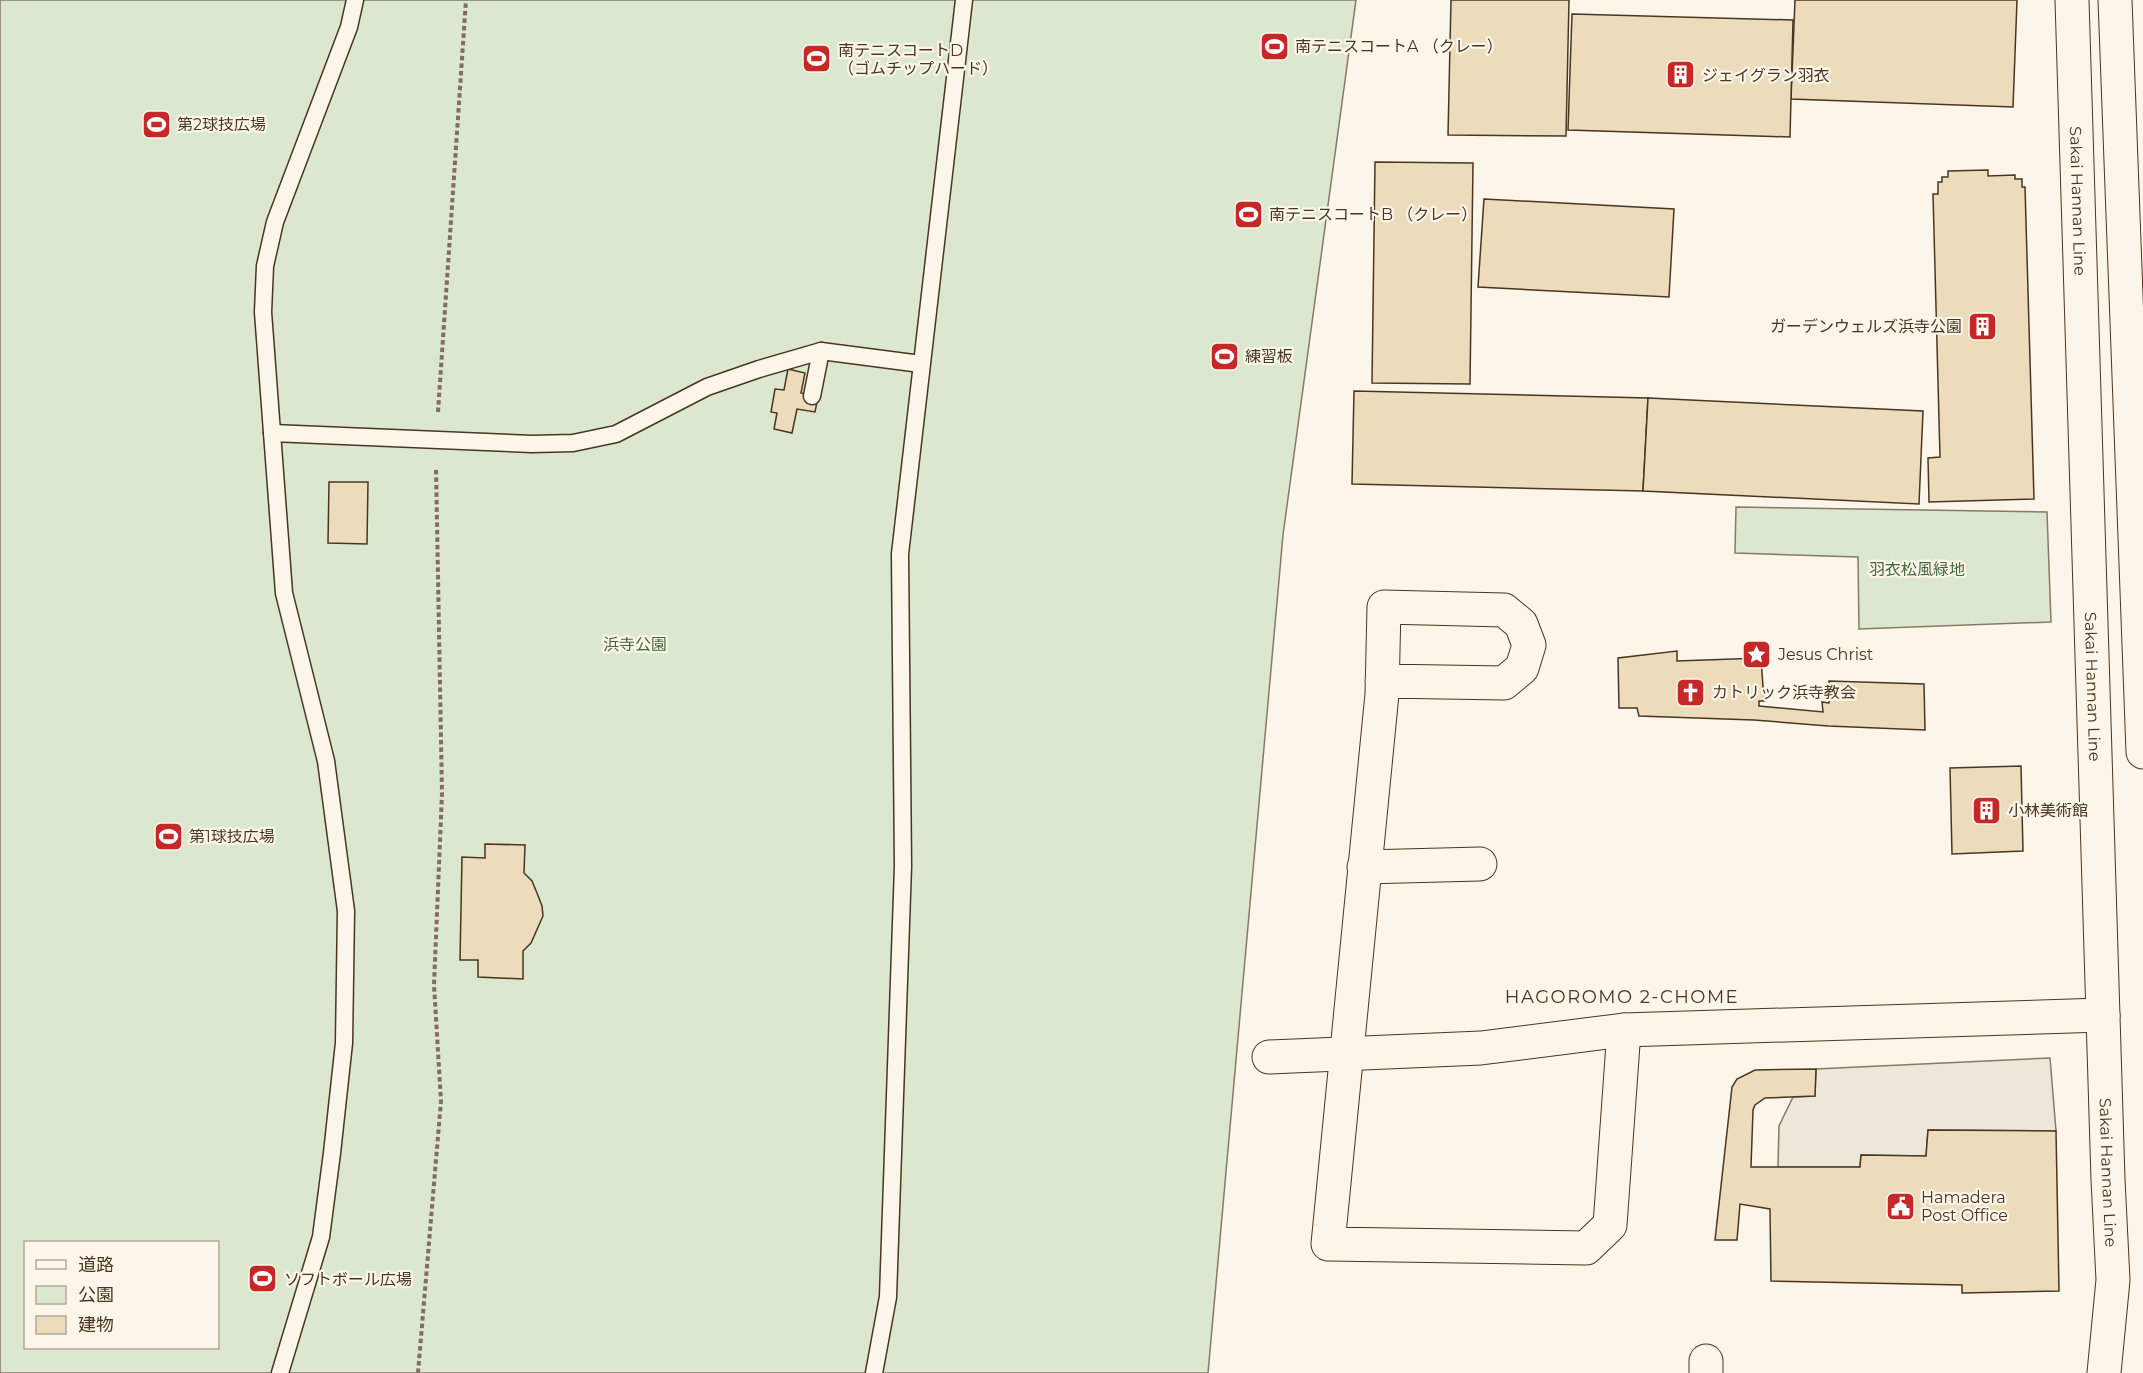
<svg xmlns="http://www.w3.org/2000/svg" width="2143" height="1373" font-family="Montserrat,'Noto Sans JP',sans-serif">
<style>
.green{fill:#dce7d0;stroke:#887966;stroke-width:1.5;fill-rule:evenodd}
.parking{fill:#ede7d9;stroke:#887966;stroke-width:1.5}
.building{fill:#ecdcbc;stroke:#4a3520;stroke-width:1.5}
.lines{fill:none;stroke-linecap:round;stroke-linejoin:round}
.service-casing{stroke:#4a3520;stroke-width:19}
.minor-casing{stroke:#4a3520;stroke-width:35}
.secondary-casing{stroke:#4a3520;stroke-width:35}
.path{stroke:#7f6f5c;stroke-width:4;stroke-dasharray:4.5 3;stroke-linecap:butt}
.service{stroke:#fbf6e9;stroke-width:16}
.minor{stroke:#fbf6e9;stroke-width:33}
.secondary{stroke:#fbf6e9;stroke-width:33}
.labels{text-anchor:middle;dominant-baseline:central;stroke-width:4.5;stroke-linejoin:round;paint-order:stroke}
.poi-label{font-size:16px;fill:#4a3520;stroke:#fbf6e9;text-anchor:start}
.street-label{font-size:16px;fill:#4a3520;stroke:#fbf6e9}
.park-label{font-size:16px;fill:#436837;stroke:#fbf6e9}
.neighbourhood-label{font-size:18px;letter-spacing:1.5px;fill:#4a3520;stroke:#fbf6e9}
</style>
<rect width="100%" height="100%" fill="#fbf6e9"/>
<g class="green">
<path d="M0,0H1356L1283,535L1208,1373H0ZM26,1242H218V1348H26Z"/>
<path d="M1736,507L2047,512L2051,622L1859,629L1858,557L1735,553Z"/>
</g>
<path class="parking" d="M2050,1058L2056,1131L1928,1130L1926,1156L1861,1155L1860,1167H1778L1779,1126L1793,1097L1815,1096L1816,1069Z"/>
<g class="building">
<path d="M1451,0H1569L1566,136L1448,135Z"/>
<path d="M1795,0H2017L2013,107L1791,99Z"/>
<path d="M1572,14L1793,20L1790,137L1568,130Z"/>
<path d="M1375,162L1473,163L1470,384L1372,383Z"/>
<path d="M1988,170V176L2015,175V179H2022V187H2025L2034,499L1929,502L1928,458L1940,457L1933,194H1938V182H1942V177H1948V171Z"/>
<path d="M1484,199L1674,209L1669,297L1478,287Z"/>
<path d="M788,369L805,373L801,393L818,397L815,412L797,409L792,433L774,429L777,413L771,412L775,389L784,390Z"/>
<path d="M1354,391L1648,398L1643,491L1352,484Z"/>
<path d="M1648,398L1923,411L1919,504L1643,491Z"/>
<path d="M329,482H368L367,544L328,543Z"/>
<path d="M1677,651V661L1761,658L1764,701H1759V706L1823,712L1822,702L1829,703V681L1924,684L1925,730L1828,726L1754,720L1639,716L1637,708H1619L1618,658Z"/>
<path d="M2021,766L2023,851L1952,854L1950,768Z"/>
<path d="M485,844L525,845L524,873L532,881L537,893L542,906L543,916L531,943L523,951V979L478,977V960H460L462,857L485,858Z"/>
<path d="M1816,1069L1815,1096L1765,1098L1755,1105L1753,1110L1751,1167H1860L1861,1155L1926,1156L1928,1130L2056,1131L2059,1291L1962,1293V1285L1771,1281L1770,1209L1740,1204L1737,1240H1715L1732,1087L1737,1079L1755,1070Z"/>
</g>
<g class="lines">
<defs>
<g id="service">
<path d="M812,396L821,351"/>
<path d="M272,433L532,444L573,443L616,434L707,387L759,369L821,351L921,364"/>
<path d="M280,1373L321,1237L332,1153L344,1043L346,911L326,761L284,593L263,312L265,266L275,222L349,27L355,0"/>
<path d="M874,1373L888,1297L903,866L900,554L964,0"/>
</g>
<g id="minor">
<path d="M1382,681L1504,683L1522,668L1529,645L1521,624L1504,610L1384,607L1382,694L1328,1244L1586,1248L1610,1225L1624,1030"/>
<path d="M1364,867L1480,864"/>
<path d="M1269,1057L1481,1048L1624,1030L2103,1015"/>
<path d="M1706,1373V1361"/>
</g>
<g id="secondary">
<path id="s1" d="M2072,0L2108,1180L2113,1280L2104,1373"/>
<path d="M2115,0L2143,752"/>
</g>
</defs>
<use href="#service" class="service-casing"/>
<use href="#minor" class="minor-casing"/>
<use href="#secondary" class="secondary-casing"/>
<g class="path">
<path d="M438,412L466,0"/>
<path d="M418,1373L441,1101L434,985L442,793L436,468"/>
</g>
<use href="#service" class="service"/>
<use href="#minor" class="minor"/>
<use href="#secondary" class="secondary"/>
</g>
<defs>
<symbol id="stadium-square" viewBox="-11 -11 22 22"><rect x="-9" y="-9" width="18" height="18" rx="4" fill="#c62828" stroke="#fbf6e9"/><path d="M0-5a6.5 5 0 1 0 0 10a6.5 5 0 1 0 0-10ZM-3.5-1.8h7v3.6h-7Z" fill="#fff"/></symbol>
<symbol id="building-square" viewBox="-11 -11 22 22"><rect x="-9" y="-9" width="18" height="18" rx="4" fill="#c62828" stroke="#fbf6e9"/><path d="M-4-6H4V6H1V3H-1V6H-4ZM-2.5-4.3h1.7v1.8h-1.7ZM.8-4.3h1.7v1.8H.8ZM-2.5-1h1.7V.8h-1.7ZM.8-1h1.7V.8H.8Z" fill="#fff"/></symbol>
<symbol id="sight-square" viewBox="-11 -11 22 22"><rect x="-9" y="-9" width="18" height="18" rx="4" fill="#c62828" stroke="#fbf6e9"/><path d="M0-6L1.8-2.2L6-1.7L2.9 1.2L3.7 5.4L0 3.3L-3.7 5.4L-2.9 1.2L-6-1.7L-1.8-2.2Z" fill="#fff"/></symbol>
<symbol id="church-square" viewBox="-11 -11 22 22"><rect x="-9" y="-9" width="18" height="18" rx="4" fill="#c62828" stroke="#fbf6e9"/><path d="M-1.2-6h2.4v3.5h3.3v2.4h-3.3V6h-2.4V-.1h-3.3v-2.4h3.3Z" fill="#fff"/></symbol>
<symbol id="civic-square" viewBox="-11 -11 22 22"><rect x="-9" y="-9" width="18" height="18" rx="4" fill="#c62828" stroke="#fbf6e9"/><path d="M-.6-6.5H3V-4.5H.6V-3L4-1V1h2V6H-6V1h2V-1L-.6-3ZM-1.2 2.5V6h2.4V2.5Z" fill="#fff"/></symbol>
</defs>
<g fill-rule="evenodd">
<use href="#stadium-square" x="1258" y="30" width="33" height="33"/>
<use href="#stadium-square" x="800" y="42" width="33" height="33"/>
<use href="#building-square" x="1664" y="58" width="33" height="33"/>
<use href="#stadium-square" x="140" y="108" width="33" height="33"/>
<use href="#stadium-square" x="1232" y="198" width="33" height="33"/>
<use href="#building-square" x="1966" y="310" width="33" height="33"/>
<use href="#stadium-square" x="1208" y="340" width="33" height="33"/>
<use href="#sight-square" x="1740" y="638" width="33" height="33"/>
<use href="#church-square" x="1674" y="676" width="33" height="33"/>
<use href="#building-square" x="1970" y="794" width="33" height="33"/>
<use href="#stadium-square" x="152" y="820" width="33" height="33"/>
<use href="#civic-square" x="1884" y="1190" width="33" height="33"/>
<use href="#stadium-square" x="246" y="1262" width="33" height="33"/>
</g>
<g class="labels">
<g class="poi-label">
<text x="1295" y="46">南テニスコートA （クレー）</text>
<text x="838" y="50">南テニスコートD<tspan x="838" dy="18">（ゴムチップハード）</tspan></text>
<text x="1702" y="75">ジェイグラン羽衣</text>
<text x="177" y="124">第2球技広場</text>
<text x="1269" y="214">南テニスコートB （クレー）</text>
<text x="1962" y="326" text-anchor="end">ガーデンウェルズ浜寺公園</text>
<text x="1245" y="356">練習板</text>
<text x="1778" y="654">Jesus Christ</text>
<text x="1712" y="692">カトリック浜寺教会</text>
<text x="2008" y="810">小林美術館</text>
<text x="189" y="836">第1球技広場</text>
<text x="1921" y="1197">Hamadera<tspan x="1921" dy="18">Post Office</tspan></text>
<text x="284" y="1279">ソフトボール広場</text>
</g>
<g class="street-label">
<text stroke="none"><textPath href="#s1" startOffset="201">Sakai Hannan Line</textPath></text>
<text stroke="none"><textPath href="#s1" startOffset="687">Sakai Hannan Line</textPath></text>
<text stroke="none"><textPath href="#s1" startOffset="1173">Sakai Hannan Line</textPath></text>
</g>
<g class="park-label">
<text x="1917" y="569">羽衣松風緑地</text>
<text x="635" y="644">浜寺公園</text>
</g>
<g class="neighbourhood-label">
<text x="1622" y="997">HAGOROMO 2-CHOME</text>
</g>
</g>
<rect x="24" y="1241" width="195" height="108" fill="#fbf6e9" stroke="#b4a999" stroke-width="1.5"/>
<rect x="36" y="1260" width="30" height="9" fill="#fbf6e9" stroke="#b4a999" stroke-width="1.5"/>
<text x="78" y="1271" font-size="18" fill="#4a3520">道路</text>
<rect x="36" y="1286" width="30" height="18" fill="#dce7d0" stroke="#b4a999" stroke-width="1.5"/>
<text x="78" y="1301" font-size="18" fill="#4a3520">公園</text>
<rect x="36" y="1316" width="30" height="18" fill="#ecdcbc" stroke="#b4a999" stroke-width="1.5"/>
<text x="78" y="1331" font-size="18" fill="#4a3520">建物</text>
</svg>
